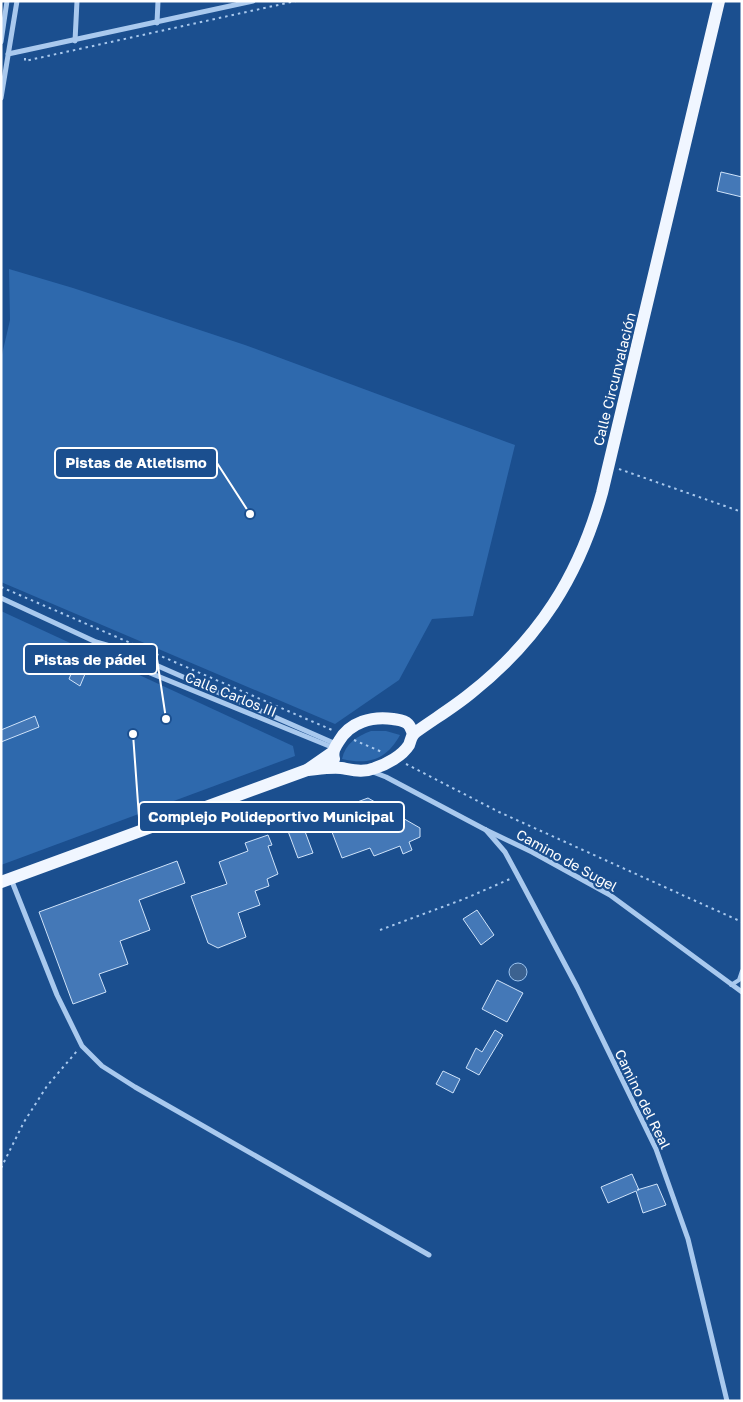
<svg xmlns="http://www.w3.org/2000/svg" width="743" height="1402" font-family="'Golos Text',sans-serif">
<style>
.green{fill:#2e69ad}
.water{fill:#3c6290;stroke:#9cc4f0}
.building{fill:#4478b7;stroke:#cfe3fa}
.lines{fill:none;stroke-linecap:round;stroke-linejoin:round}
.path{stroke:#a9c9ee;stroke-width:2;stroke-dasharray:2.5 4;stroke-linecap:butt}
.service{stroke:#a9c9ee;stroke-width:4}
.minor{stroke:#a9c9ee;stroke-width:5}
.primary{stroke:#f0f6ff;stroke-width:12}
.labels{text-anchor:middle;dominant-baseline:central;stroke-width:4.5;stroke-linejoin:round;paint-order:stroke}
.street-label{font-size:14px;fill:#fff;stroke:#1b4f8f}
.leader{fill:none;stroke:#fff;stroke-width:2}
.callout-dot{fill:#fff;stroke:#1b4f8f;stroke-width:2}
.callout{fill:#1b4f8f;stroke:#fff;stroke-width:2}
.callout-label{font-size:15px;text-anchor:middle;font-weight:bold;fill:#fff}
</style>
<rect width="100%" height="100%" fill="#1b4f8f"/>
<g class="green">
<path d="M9,269L73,288L245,345L515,445L473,616L432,619L399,680L335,724L1,582V359L10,320Z"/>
<path d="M1,611L293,746L295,756L1,865Z"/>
<path d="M371,731H386L400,735C386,760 369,765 342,759C345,744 357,736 371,731Z"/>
</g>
<circle class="water" cx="518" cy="972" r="9"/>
<g class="building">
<path d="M721,172L742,177V197L717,191Z"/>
<path d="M73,669L85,674L80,686L69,679Z"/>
<path d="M35,716L39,727L1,742V730Z"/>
<path d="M368,798L420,828V837L409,842L412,850L403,854L400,846L374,856L370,848L342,858L325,814Z"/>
<path d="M297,810L313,853L298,858L282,815Z"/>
<path d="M268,835L272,845L268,846L278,874L267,879L269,886L255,891L260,905L238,913L246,937L218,948L208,943L191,896L227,884L219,862L248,851L245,843Z"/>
<path d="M177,861L185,883L139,900L150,930L120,941L128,964L99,974L106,992L73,1004L39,912Z"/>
<path d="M477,910L494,935L481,945L463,919Z"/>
<path d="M497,980L523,993L507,1022L482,1009Z"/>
<path d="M495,1030L503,1035L479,1075L466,1068L476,1048L482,1052Z"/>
<path d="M443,1071L460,1079L453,1093L436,1084Z"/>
<path d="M632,1174L639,1190H637L657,1184L666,1205L643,1213L636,1191L608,1203L601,1187Z"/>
</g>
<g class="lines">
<g class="path">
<path d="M25,58V61L296,1"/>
<path d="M619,469L742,512"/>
<path d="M1,587L332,730"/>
<path d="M354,740L382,752"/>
<path d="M406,764L499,812L742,922"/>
<path d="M380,930L464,899L510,879"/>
<path d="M1,1168L24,1122L47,1086L77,1051"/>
</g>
<path class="service" d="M731,985L739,980L742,971"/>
<g class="minor">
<path d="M157,23L158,1"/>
<path d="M75,41L77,1"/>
<path d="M1,42L7,1"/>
<path d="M8,54L253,1"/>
<path d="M1,98L17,1"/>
<path d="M1,598L96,642L117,648L336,744"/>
<path d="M98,644L133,666L334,748"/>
<path d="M373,772L386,777L486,830L532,852L610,895L742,992"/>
<path d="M486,830L505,852L518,876L577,987L656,1149L688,1239L727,1401"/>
<path d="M11,879L57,995L82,1046L102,1066L135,1087L429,1255"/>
</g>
<g class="primary">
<path d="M334,759C332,752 335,747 339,741C350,722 372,716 393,719C398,720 404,720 408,724C410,726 412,731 413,734"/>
<path d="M307,770C318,769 331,767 341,768C353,770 363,773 375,768C387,764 402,756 409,745C411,740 411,735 416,732C434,719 454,707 471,693C539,639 579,576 602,493L719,1"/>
<path d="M1,882L307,770L333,752"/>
</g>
</g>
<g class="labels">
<g class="street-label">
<text transform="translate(614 379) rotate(-76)">Calle Circunvalación</text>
<text transform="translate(231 694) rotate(22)">Calle Carlos III</text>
<text transform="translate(567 860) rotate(29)">Camino de Sugel</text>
<text transform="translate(643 1099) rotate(64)">Camino del Real</text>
</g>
</g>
<path class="leader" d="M250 514L217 463M166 719L157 659M133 734L139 817"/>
<g class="callout-dot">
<circle cx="250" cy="514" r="5"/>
<circle cx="166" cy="719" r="5"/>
<circle cx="133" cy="734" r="5"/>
</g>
<g class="callout">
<rect x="55" y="448" width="162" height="30" rx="5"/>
<rect x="24" y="644" width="133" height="30" rx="5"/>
<rect x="139" y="802" width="265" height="30" rx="5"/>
</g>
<g class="callout-label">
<text x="136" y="468">Pistas de Atletismo</text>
<text x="90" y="665">Pistas de pádel</text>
<text x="271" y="822">Complejo Polideportivo Municipal</text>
</g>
<rect width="743" height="1402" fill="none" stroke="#ffffff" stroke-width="5"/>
</svg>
